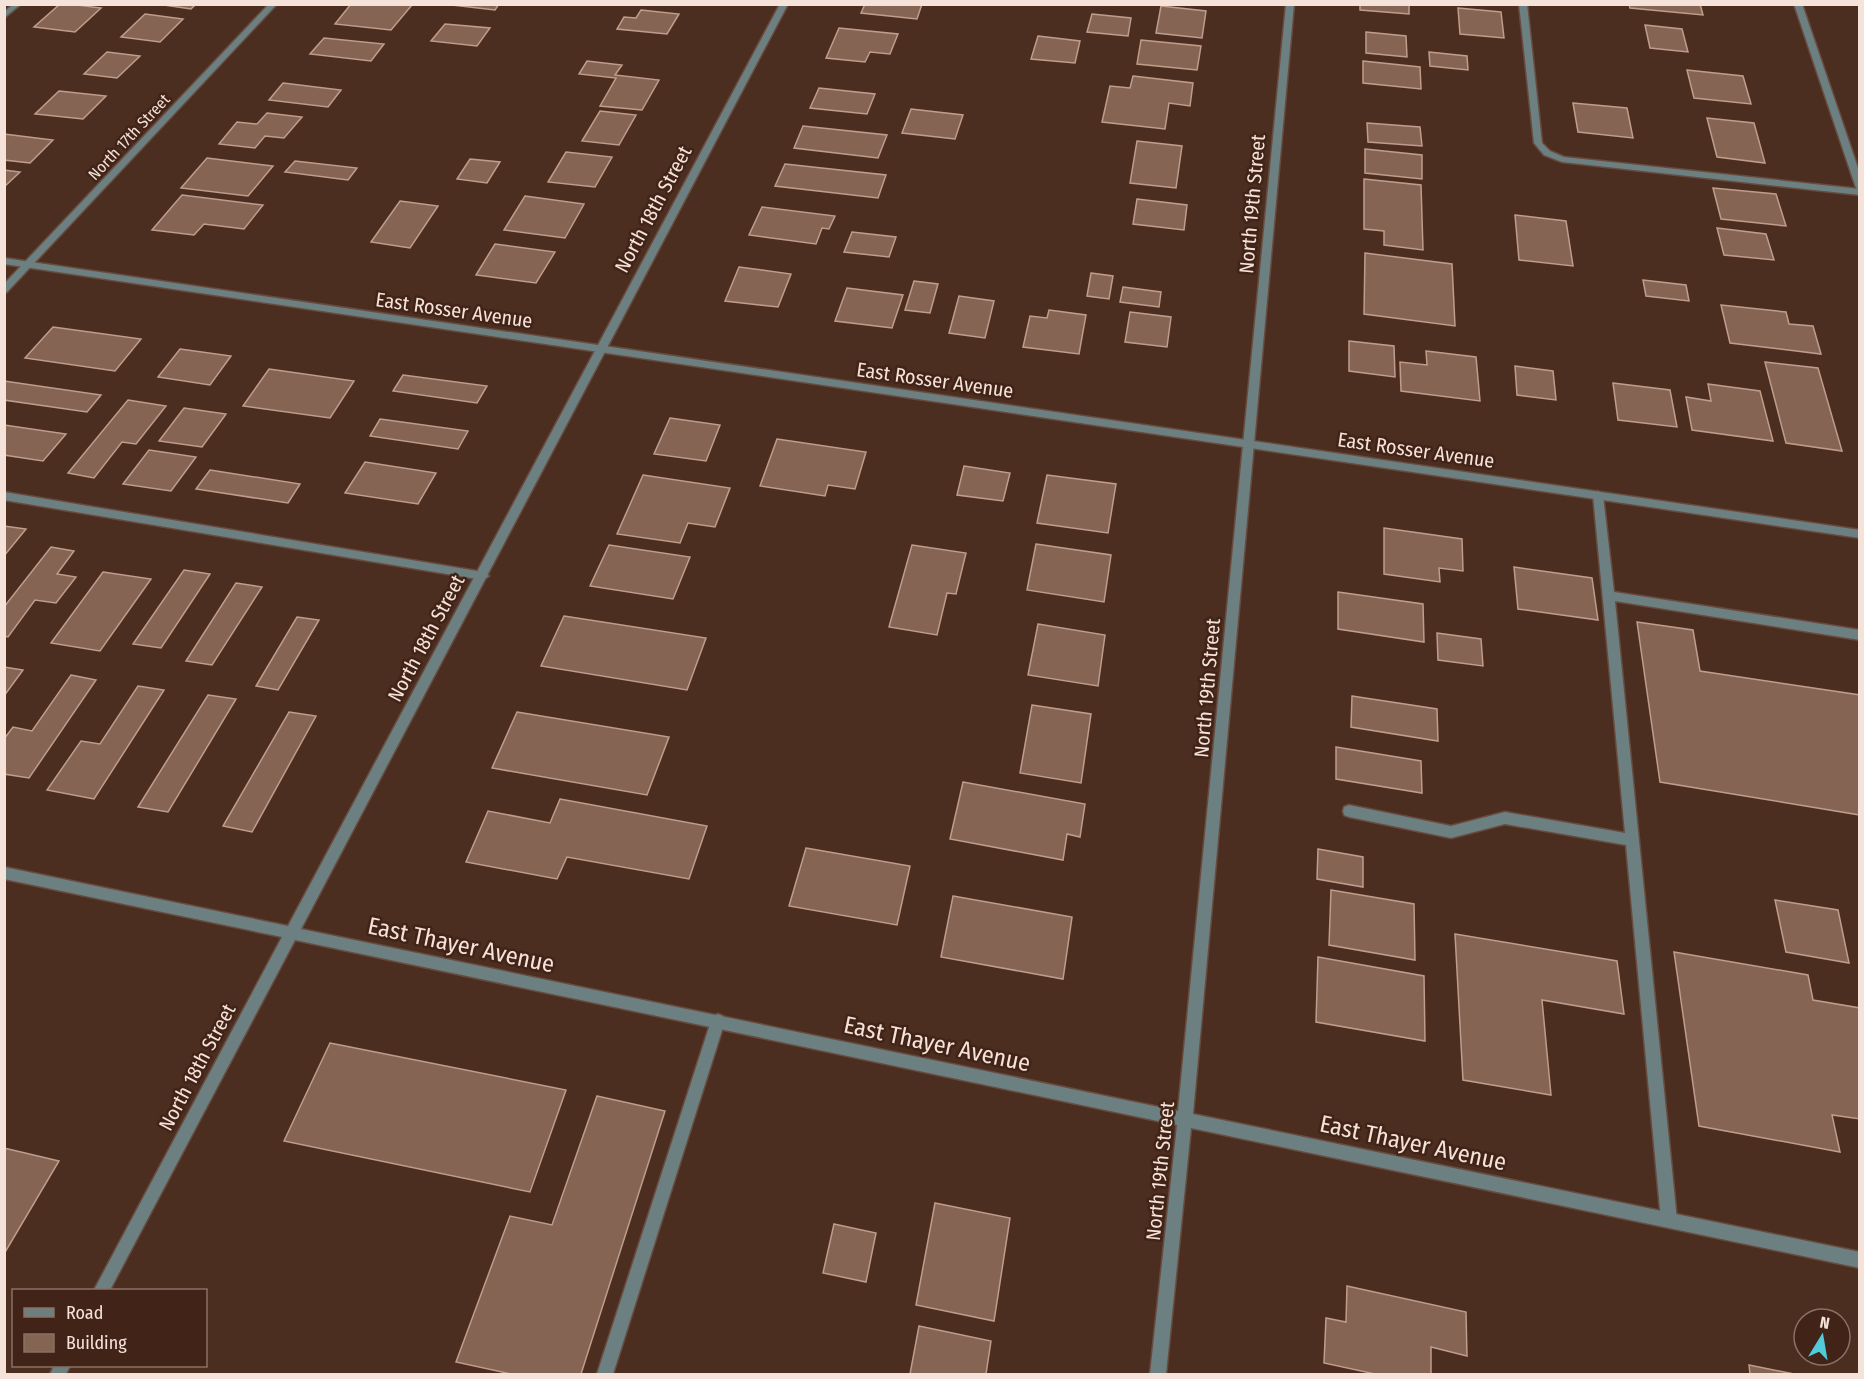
<svg xmlns="http://www.w3.org/2000/svg" width="1864" height="1379" font-family="'Fira Sans Condensed',sans-serif">
<style>
.building{fill:#856454;stroke:#c09c8b;stroke-width:1.5}
.lines{fill:none;stroke-linecap:round;stroke-linejoin:round}
.service-casing{stroke:#674b3e;stroke-width:3}
.minor-casing{stroke:#674b3e;stroke-width:3}
.tertiary-casing{stroke:#674b3e;stroke-width:3}
.service{fill:#6c7f81;fill-rule:evenodd}
.minor{fill:#6c7f81;fill-rule:evenodd}
.tertiary{fill:#6c7f81;fill-rule:evenodd}
.labels{text-anchor:middle;dominant-baseline:central;stroke-width:5;stroke-linejoin:round;paint-order:stroke}
.far-street-label{font-size:16px;fill:#f5e2d9;stroke:#412417}
.street-label{font-size:20px;fill:#f5e2d9;stroke:#412417}
.near-street-label{font-size:24px;fill:#f5e2d9;stroke:#412417}
</style>
<rect width="100%" height="100%" fill="#4c2e21"/>
<g class="building">
<path d="M60,4H69L101,8L75,32L34,27Z"/>
<path d="M157,4H196L191,9Z"/>
<path d="M351,4H408L412,5L391,30L335,24Z"/>
<path d="M443,4H499L495,10Z"/>
<path d="M865,4H922L917,19L861,13Z"/>
<path d="M1360,4H1409V14L1360,10Z"/>
<path d="M1629,4H1700L1703,15L1630,8Z"/>
<path d="M1161,6L1206,11L1202,38L1156,33Z"/>
<path d="M1458,8L1501,12L1504,38L1460,34Z"/>
<path d="M641,10L679,14L667,34L617,29L624,17L636,18Z"/>
<path d="M145,14L183,19L160,42L121,37Z"/>
<path d="M1092,14L1131,18L1128,36L1087,32Z"/>
<path d="M445,24L490,28L477,46L431,41Z"/>
<path d="M1645,25L1682,29L1688,52L1650,48Z"/>
<path d="M839,28L898,34L890,54L870,52L865,62L826,58Z"/>
<path d="M1366,32L1406,36L1407,57L1366,53Z"/>
<path d="M1038,36L1080,41L1075,63L1031,59Z"/>
<path d="M324,38L384,44L371,61L310,54Z"/>
<path d="M1141,40L1201,46L1197,70L1137,64Z"/>
<path d="M107,52L140,56L117,78L84,74Z"/>
<path d="M1429,52L1467,56L1468,70L1430,66Z"/>
<path d="M587,61L622,65L615,75L659,80L642,110L600,106L616,78L579,74Z"/>
<path d="M1363,61L1420,67L1421,89L1363,83Z"/>
<path d="M1687,70L1743,76L1751,104L1694,98Z"/>
<path d="M1133,76L1193,83L1190,106L1169,103L1165,129L1102,122L1110,86L1130,88Z"/>
<path d="M283,83L341,90L328,107L269,100Z"/>
<path d="M819,88L875,94L867,114L810,108Z"/>
<path d="M59,91L106,96L83,119L35,114Z"/>
<path d="M1573,103L1627,108L1633,138L1578,132Z"/>
<path d="M911,109L963,115L955,139L902,133Z"/>
<path d="M600,111L636,115L619,145L582,141Z"/>
<path d="M267,113L302,117L284,138L265,136L255,148L219,144L237,122L257,124Z"/>
<path d="M1707,118L1754,123L1765,163L1717,157Z"/>
<path d="M1367,123L1420,127L1422,146L1368,142Z"/>
<path d="M803,126L887,135L878,158L794,148Z"/>
<path d="M4,134L53,140L30,163L4,160Z"/>
<path d="M1137,141L1182,146L1176,188L1130,183Z"/>
<path d="M1365,149L1422,155V179L1365,173Z"/>
<path d="M566,152L612,157L595,187L548,182Z"/>
<path d="M207,158L273,166L248,196L181,188Z"/>
<path d="M470,159L500,162L487,183L457,179Z"/>
<path d="M295,161L357,168L348,180L285,172Z"/>
<path d="M785,164L886,175L878,198L775,186Z"/>
<path d="M4,170L20,172L4,187Z"/>
<path d="M1364,179L1421,185L1423,250L1384,245V231L1364,229Z"/>
<path d="M1713,188L1776,194L1786,226L1721,219Z"/>
<path d="M182,195L263,205L244,229L204,224L194,235L152,230Z"/>
<path d="M525,196L584,204L565,238L504,230Z"/>
<path d="M1137,199L1187,205L1184,230L1133,224Z"/>
<path d="M400,201L438,206L410,248L371,242Z"/>
<path d="M762,207L835,216L829,229L822,228L816,244L749,235Z"/>
<path d="M1515,215L1566,221L1573,266L1519,260Z"/>
<path d="M1717,228L1766,234L1774,260L1724,255Z"/>
<path d="M852,232L896,237L889,257L844,252Z"/>
<path d="M495,244L555,252L536,283L476,275Z"/>
<path d="M1365,253L1452,264L1455,326L1364,314Z"/>
<path d="M739,267L791,274L778,307L725,301Z"/>
<path d="M1091,273L1113,276L1109,299L1087,296Z"/>
<path d="M1643,280L1686,285L1689,301L1646,296Z"/>
<path d="M914,281L938,284L930,313L905,310Z"/>
<path d="M1123,287L1161,292L1159,307L1120,302Z"/>
<path d="M847,288L903,295L892,328L835,321Z"/>
<path d="M959,296L994,301L985,338L949,333Z"/>
<path d="M1721,305L1786,312L1789,324L1813,326L1821,354L1730,343Z"/>
<path d="M1049,310L1086,315L1079,354L1023,347L1030,316L1047,318Z"/>
<path d="M1130,312L1171,317L1167,347L1125,342Z"/>
<path d="M53,327L141,339L115,371L25,358Z"/>
<path d="M1349,341L1394,346L1395,377L1349,371Z"/>
<path d="M180,349L231,356L210,385L158,377Z"/>
<path d="M1426,351L1476,357L1480,401L1401,391L1400,362L1427,365Z"/>
<path d="M1765,362L1818,368L1842,451L1786,443Z"/>
<path d="M1515,366L1553,371L1556,400L1517,395Z"/>
<path d="M269,369L354,381L330,418L243,406Z"/>
<path d="M403,375L487,386L477,403L393,391Z"/>
<path d="M4,381L101,395L87,412L4,400Z"/>
<path d="M1613,383L1670,390L1677,427L1618,420Z"/>
<path d="M1708,384L1760,391L1773,441L1692,430L1686,397L1711,401Z"/>
<path d="M128,400L166,406L136,444L122,442L94,478L68,473Z"/>
<path d="M184,408L226,414L202,447L159,441Z"/>
<path d="M670,418L720,425L706,461L654,454Z"/>
<path d="M380,419L468,431L458,449L370,436Z"/>
<path d="M4,425L66,434L43,461L4,455Z"/>
<path d="M777,439L866,452L855,489L828,485L825,496L760,486Z"/>
<path d="M149,450L196,457L171,491L123,484Z"/>
<path d="M365,462L436,473L418,504L345,493Z"/>
<path d="M964,466L1010,473L1003,501L957,495Z"/>
<path d="M210,470L300,484L288,503L196,489Z"/>
<path d="M643,475L730,488L715,527L688,523L680,543L617,534Z"/>
<path d="M1047,475L1116,484L1108,533L1037,523Z"/>
<path d="M4,526L26,529L4,556Z"/>
<path d="M1384,528L1462,539L1463,571L1439,568L1440,582L1384,574Z"/>
<path d="M1036,544L1111,555L1104,602L1027,590Z"/>
<path d="M609,545L690,557L673,599L590,586Z"/>
<path d="M912,545L966,553L956,594L947,593L937,635L889,627Z"/>
<path d="M51,547L74,551L57,574L76,577L56,603L35,600L8,637L4,636V607Z"/>
<path d="M1514,567L1592,578L1598,620L1518,609Z"/>
<path d="M184,570L210,574L161,648L133,644Z"/>
<path d="M103,572L151,579L100,651L51,643Z"/>
<path d="M236,583L262,587L212,665L186,661Z"/>
<path d="M1338,592L1423,604L1424,642L1338,629Z"/>
<path d="M564,616L706,638L687,690L541,666Z"/>
<path d="M297,617L319,620L278,690L256,686Z"/>
<path d="M1637,622L1693,630L1700,671L1860,695V815L1660,782Z"/>
<path d="M1038,624L1105,635L1098,686L1028,675Z"/>
<path d="M1437,633L1481,639L1483,666L1438,660Z"/>
<path d="M4,667L23,670L4,696Z"/>
<path d="M71,675L96,680L29,778L4,774V739L13,727L32,731Z"/>
<path d="M138,686L164,690L94,799L47,790L81,741L100,744Z"/>
<path d="M208,695L236,699L168,812L138,807Z"/>
<path d="M1352,696L1437,709L1438,741L1351,727Z"/>
<path d="M1032,705L1091,714L1081,783L1020,773Z"/>
<path d="M289,712L316,716L252,832L223,826Z"/>
<path d="M517,712L669,737L647,795L492,768Z"/>
<path d="M1336,747L1421,761L1422,793L1336,779Z"/>
<path d="M963,782L1085,804L1080,837L1067,834L1063,860L950,839Z"/>
<path d="M560,799L707,826L689,879L567,857L557,879L466,862L488,811L550,823Z"/>
<path d="M806,848L910,866L897,925L789,906Z"/>
<path d="M1318,849L1363,857V887L1317,879Z"/>
<path d="M1331,890L1414,904L1415,960L1329,945Z"/>
<path d="M953,896L1072,917L1063,979L941,957Z"/>
<path d="M1775,900L1838,910L1849,963L1786,952Z"/>
<path d="M1455,934L1617,961L1624,1014L1542,1000L1551,1095L1463,1080Z"/>
<path d="M1674,952L1808,975L1813,1000L1860,1008V1119L1832,1115L1840,1152L1699,1126Z"/>
<path d="M1318,957L1424,976L1425,1041L1316,1022Z"/>
<path d="M330,1043L566,1090L530,1192L284,1141Z"/>
<path d="M597,1096L665,1111L581,1374H511L456,1362L510,1216L552,1225Z"/>
<path d="M4,1148L59,1161L4,1254Z"/>
<path d="M935,1203L1010,1218L994,1321L916,1305Z"/>
<path d="M834,1224L876,1233L866,1282L823,1273Z"/>
<path d="M1347,1286L1466,1312L1467,1356L1431,1347V1374H1375L1324,1363L1326,1318L1346,1322Z"/>
<path d="M919,1326L991,1341L986,1374H910Z"/>
<path d="M1749,1365L1794,1374H1750Z"/>
</g>
<g class="lines">
<defs>
<g id="service">
<path d="M13,4H21L4,18V12Z"/>
<path d="M1519,4H1527L1542,143L1550,151L1564,157L1860,189V195L1562,162L1544,155L1534,143Z"/>
<path d="M1598,491L1603,495L1614,592L1860,630V640L1615,601L1677,1220L1674,1225L1669,1228L1664,1225L1661,1220L1626,845L1505,824L1451,838L1349,817L1344,815L1343,811L1344,807L1349,805L1451,826L1505,812L1625,833L1593,495Z"/>
<path d="M4,492L483,572L489,576L483,580L4,500Z"/>
<path d="M718,1014L723,1016L725,1021L613,1374H597L711,1021L713,1016Z"/>
</g>
<g id="minor">
<path d="M269,4H277L7,292L4,293V284Z"/>
<path d="M780,4H788L301,929L1178,1111L1286,4H1294L1193,1114L1860,1252V1268L1191,1128L1166,1374H1150L1177,1125L295,940L110,1290H94L282,937L4,879V867L288,926Z"/>
<path d="M1794,4H1802L1860,174V191L1856,188Z"/>
<path d="M54,1366H70L66,1374H50Z"/>
</g>
<path id="tertiary" d="M4,258L1860,530V538L4,264Z"/>
</defs>
<use href="#service" class="service-casing"/>
<use href="#minor" class="minor-casing"/>
<use href="#tertiary" class="tertiary-casing"/>
<use href="#service" class="service"/>
<use href="#minor" class="minor"/>
<use href="#tertiary" class="tertiary"/>
</g>
<g class="labels">
<g class="far-street-label">
<text transform="translate(129 137) rotate(-47)">North 17th Street</text>
</g>
<g class="street-label">
<text transform="translate(1252 204) rotate(-85)">North 19th Street</text>
<text transform="translate(653 209) rotate(-62)">North 18th Street</text>
<text transform="translate(454 310) rotate(8)">East Rosser Avenue</text>
<text transform="translate(935 380) rotate(8)">East Rosser Avenue</text>
<text transform="translate(1416 450) rotate(8)">East Rosser Avenue</text>
<text transform="translate(426 638) rotate(-62)">North 18th Street</text>
<text transform="translate(1207 688) rotate(-85)">North 19th Street</text>
<text transform="translate(197 1067) rotate(-62)">North 18th Street</text>
<text transform="translate(1160 1171) rotate(-84)">North 19th Street</text>
</g>
<g class="near-street-label">
<text transform="translate(461 945) rotate(12)">East Thayer Avenue</text>
<text transform="translate(937 1044) rotate(12)">East Thayer Avenue</text>
<text transform="translate(1413 1143) rotate(12)">East Thayer Avenue</text>
</g>
</g>
<rect width="1864" height="1379" fill="none" stroke="#f5e2d9" stroke-width="12"/>
<rect x="12" y="1289" width="195" height="78" fill="#412417" stroke="#897065" stroke-width="1.5"/>
<rect x="24" y="1308" width="30" height="9" fill="#6c7f81" stroke="#897065" stroke-width="1.5"/>
<text x="66" y="1319" font-size="18" fill="#f5e2d9">Road</text>
<rect x="24" y="1334" width="30" height="18" fill="#856454" stroke="#897065" stroke-width="1.5"/>
<text x="66" y="1349" font-size="18" fill="#f5e2d9">Building</text>
<g transform="translate(1822 1337) rotate(11)"><circle r="28" fill="#412417" stroke="#897065" stroke-width="1.5"/>
<path d="M0-4.5L10 22L0 15L-10 22Z" fill="#52cbd9"/>
<text y="-9" font-size="16" font-weight="bold" text-anchor="middle" fill="#f5e2d9">N</text>
</g>
</svg>
